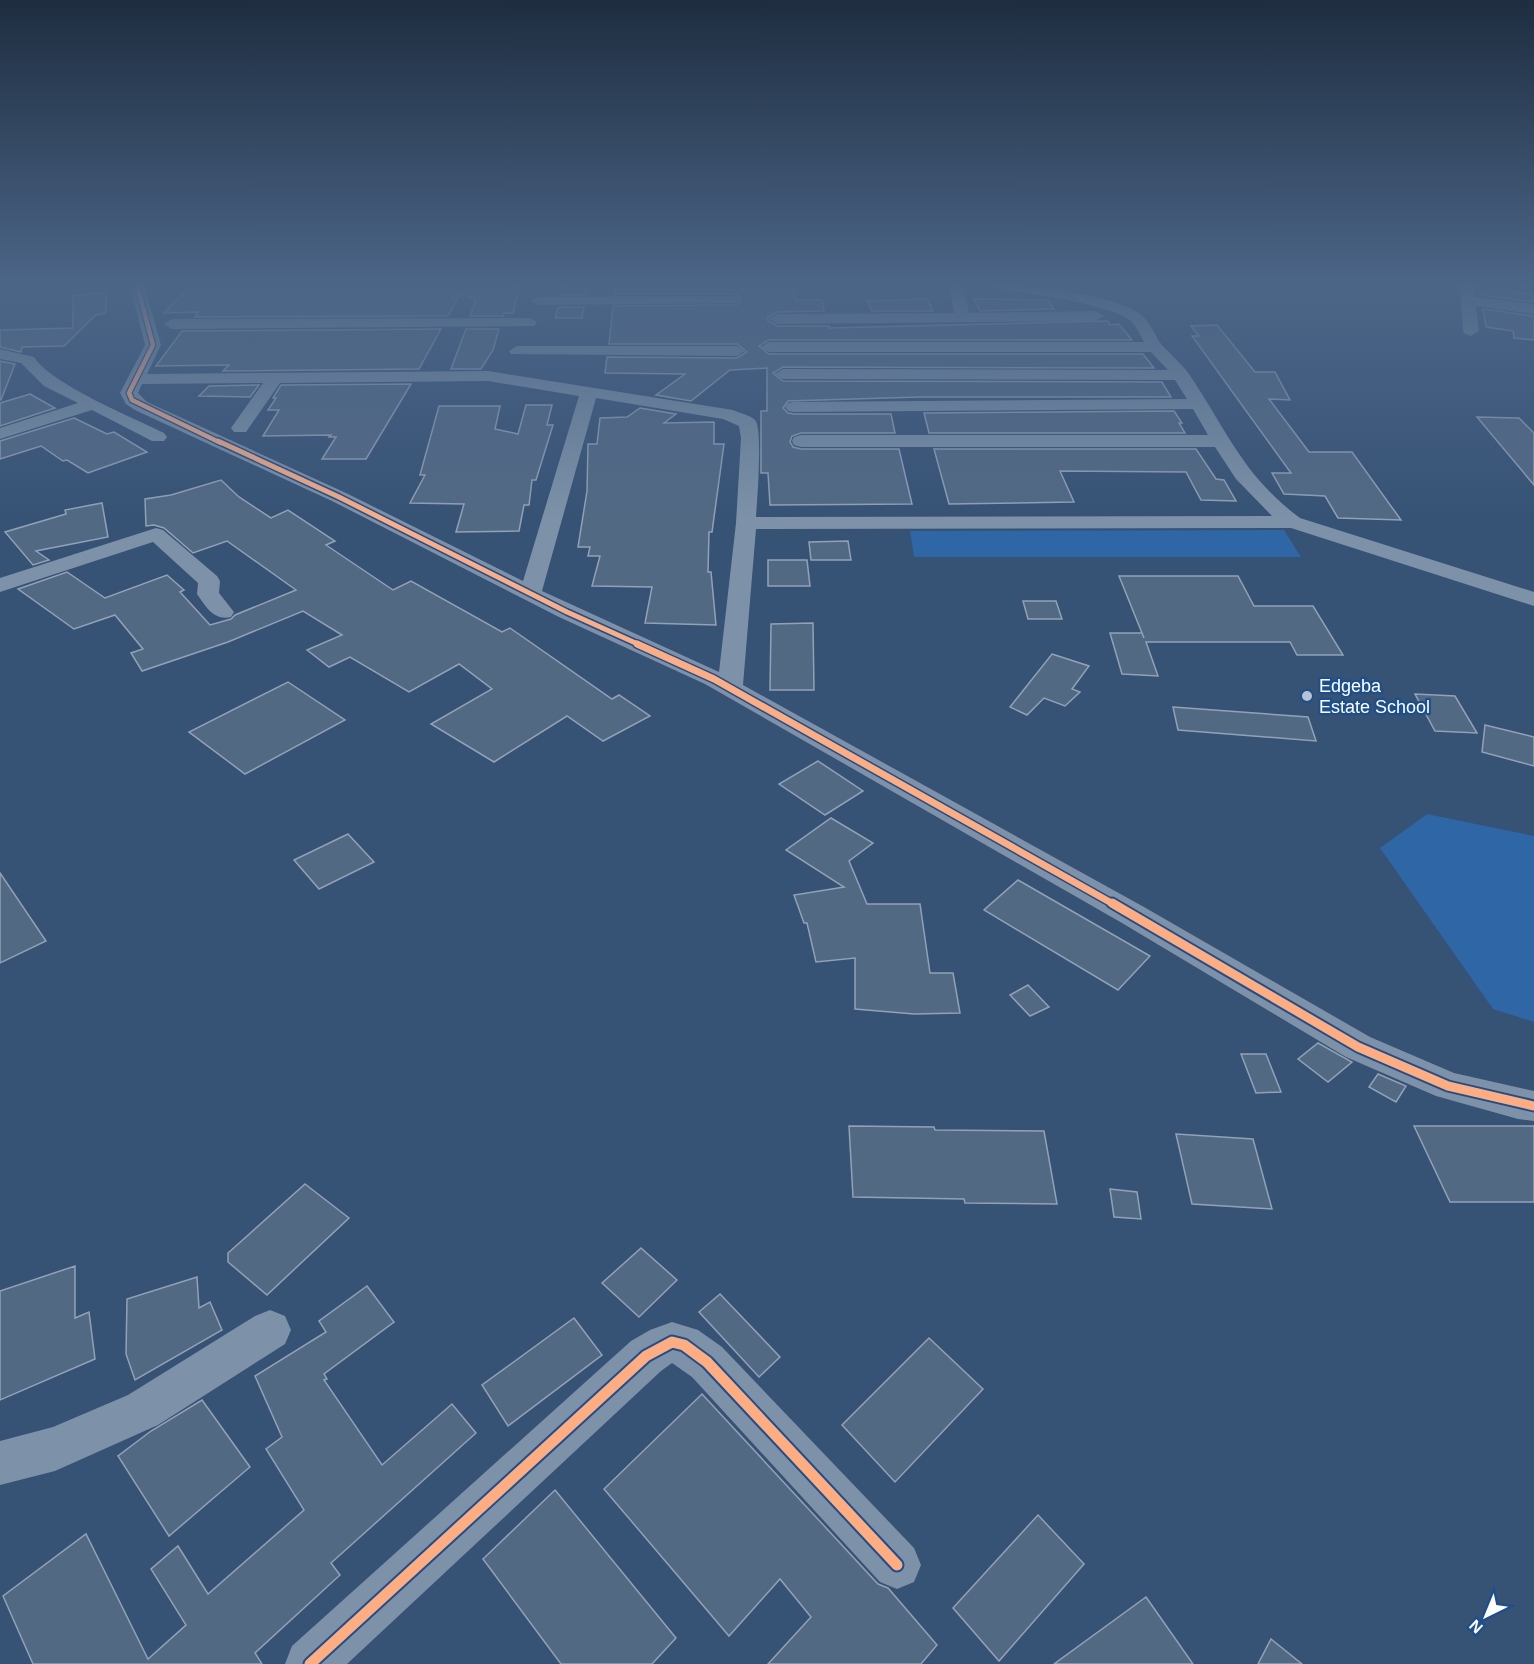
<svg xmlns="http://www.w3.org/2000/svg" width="1534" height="1664" font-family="Arial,sans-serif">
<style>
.green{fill:#2f66a5}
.building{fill:#526984;stroke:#92a2b6;stroke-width:1.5}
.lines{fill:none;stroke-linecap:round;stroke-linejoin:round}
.street{fill:#7d92a8;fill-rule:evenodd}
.cycleway-far4-casing{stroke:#1b4f8f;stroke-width:7}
.cycleway-far3-casing{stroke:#1b4f8f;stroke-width:8}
.cycleway-far2-casing{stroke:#1b4f8f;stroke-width:10}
.cycleway-far1-casing{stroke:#1b4f8f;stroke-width:13}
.cycleway-casing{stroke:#1b4f8f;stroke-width:15}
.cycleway-far4{stroke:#ffac80;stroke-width:4.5}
.cycleway-far3{stroke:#ffac80;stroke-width:5}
.cycleway-far2{stroke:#ffac80;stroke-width:7}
.cycleway-far1{stroke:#ffac80;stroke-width:9}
.cycleway{stroke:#ffac80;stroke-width:11}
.poi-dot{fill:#b9c2ce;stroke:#1b4f8f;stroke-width:2}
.labels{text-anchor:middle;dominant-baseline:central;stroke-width:4.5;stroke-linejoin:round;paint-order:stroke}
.poi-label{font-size:18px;fill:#fff;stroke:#1b4f8f;text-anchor:start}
</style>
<rect width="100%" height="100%" fill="#365274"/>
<g class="green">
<path d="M1284,530L1301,557H914L910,531Z"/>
<path d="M1427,814L1534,836V1022L1493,1009L1380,848Z"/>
</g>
<g class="building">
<path d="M191,285H520L513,313H504L503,316H470L476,300L461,293L448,316L195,317L198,312L164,313Z"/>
<path d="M564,285H588L586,295H561Z"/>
<path d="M616,285H743V290L793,289L796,300H822L824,311L777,312L768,317V321L777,326H829V328L1108,321L1110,325L1119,324L1132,340H769L759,346L769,354H1143L1154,368L783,367L773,373L783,381L1162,382L1171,397H920L788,401L783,408L788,413L794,414H891L895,433H801L792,436L790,442L793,447L801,449H899L912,504L770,505L768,473H761V411H767V368L730,370L691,401L656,395L685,374L605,373L607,357L737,358L747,352L737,344H609L613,306L737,305L741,301L739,296L732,294H614Z"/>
<path d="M1479,285H1508L1511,292L1532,294L1534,302L1481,295Z"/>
<path d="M106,292V313L96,315L64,346L22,347L21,352L0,347V330L73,328V296Z"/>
<path d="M927,299L933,311H872L867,301Z"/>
<path d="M974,299L1048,300L1054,309L980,311Z"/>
<path d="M558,307H584L582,318H555Z"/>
<path d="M1483,309L1534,316V340L1514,338L1513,331L1486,327Z"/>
<path d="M1217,325L1255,372H1275L1290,400L1269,399L1309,452H1352L1401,520L1338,518L1325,496L1284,494L1272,473H1291L1192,336H1199L1191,326Z"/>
<path d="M441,329L419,369L223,371L229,365L156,366L182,331Z"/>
<path d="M466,329H499L493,350L481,369H451Z"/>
<path d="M0,361L15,364L1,400H0Z"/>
<path d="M411,384L366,459H322L336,437H329L331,435L263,436L279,410H268L276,398H273L281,385Z"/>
<path d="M259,385L250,397L199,396L209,386Z"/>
<path d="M30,394L55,408L0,426V403Z"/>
<path d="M526,405H552L547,425H553L536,480H532L529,505H524L519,531L456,532L464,504L410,503L425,475H420L439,406H500L495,429L518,434Z"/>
<path d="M640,408L676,414L664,423L714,422V444H724L712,532H709L708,572H711L716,625L645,623L652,587L592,586L600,556H588L590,547H578L587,491L588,444H597L600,418L627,417Z"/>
<path d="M1174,411L1182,423H1179L1185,433H929L924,413Z"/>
<path d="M1477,417L1519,418L1534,433V485Z"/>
<path d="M74,418L107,434L114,432L147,452L88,473L67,460L63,461L41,446L0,459V441Z"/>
<path d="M934,449H1196L1216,479L1224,480L1236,501L1201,500L1186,472L1060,471L1074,502L949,504Z"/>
<path d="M221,480L239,497L271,518L288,510L335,541L326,545L393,590L411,581L502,632L510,628L612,699L619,695L650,716L603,741L567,716L494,762L431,724L492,689L459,664L409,692L350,657L329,667L307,650L342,635L303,611L228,642L142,671L131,653L143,649L115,615L74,629L18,589L67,572L105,598L167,575L184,590L180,592L210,625L231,619L235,615L296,590L227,541L193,553L164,528L154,525L146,526L145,499L171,495Z"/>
<path d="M102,503L108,537L36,551L49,560L33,565L5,532L66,514L65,510Z"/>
<path d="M848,541L851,560H811L809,542Z"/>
<path d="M768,560H807L810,586H768Z"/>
<path d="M1119,576H1238L1254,606H1313L1343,655H1297L1290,642H1146L1158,676L1122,674L1110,633H1142L1144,638Z"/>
<path d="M1023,601H1056L1062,619H1028Z"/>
<path d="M813,623L814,690H770L771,624Z"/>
<path d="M1052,654L1089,666L1072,689L1080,692L1065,706L1044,698L1027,715L1010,707Z"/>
<path d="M288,682L345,720L245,774L189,732Z"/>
<path d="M1415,694L1455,696L1477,733L1435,731Z"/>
<path d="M1173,707L1308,717L1316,741L1178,730Z"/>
<path d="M1485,725L1534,737V766L1482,752Z"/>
<path d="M818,761L863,791L825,815L779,784Z"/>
<path d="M831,818L873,843L849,861L867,904H920L930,973H953L960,1013L914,1014L855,1009V958L816,962L807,923H804L794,895L844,887L786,850Z"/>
<path d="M348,834L374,862L319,889L294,860Z"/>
<path d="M0,873L46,941L0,963Z"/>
<path d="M1018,880L1150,956L1118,990L984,910Z"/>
<path d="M1028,985L1049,1007L1030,1016L1010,995Z"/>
<path d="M1318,1043L1352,1062L1328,1082L1298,1059Z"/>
<path d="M1241,1054H1266L1281,1092L1256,1093Z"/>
<path d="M1378,1074L1406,1086L1396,1102L1369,1087Z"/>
<path d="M849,1126L934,1127L935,1130L1044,1131L1057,1204L965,1203L964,1199L853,1197Z"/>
<path d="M1414,1126H1534V1202H1450Z"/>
<path d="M1176,1134L1253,1139L1272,1209L1192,1204Z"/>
<path d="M305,1184L349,1218L267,1295L228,1262V1253Z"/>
<path d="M1110,1189L1137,1192L1141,1219L1114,1217Z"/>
<path d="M641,1248L677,1280L639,1317L602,1283Z"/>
<path d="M75,1266V1318L89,1312L95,1359L0,1400V1291Z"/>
<path d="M197,1277L199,1308L210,1302L222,1330L135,1380L126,1354L127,1299Z"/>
<path d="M367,1286L394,1322L324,1374L327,1379L324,1380L382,1465L452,1404L476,1433L331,1563L340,1575L255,1653L262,1664H33L3,1596L86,1534L148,1659L186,1625L151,1569L178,1546L208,1594L304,1510L266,1449L282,1437L255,1376L326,1332L319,1321Z"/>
<path d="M720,1294L780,1357L759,1377L699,1312Z"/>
<path d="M574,1318L602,1355L508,1426L482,1385Z"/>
<path d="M929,1338L983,1389L895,1482L842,1425Z"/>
<path d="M702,1394L878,1584L888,1588L937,1645L921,1664H768L811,1617L780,1579L729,1636L604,1489Z"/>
<path d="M202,1400L250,1467L169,1536L118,1456L151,1431Z"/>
<path d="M555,1490L676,1638L652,1664H561L483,1559Z"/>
<path d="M1038,1515L1084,1564L999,1661L953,1608Z"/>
<path d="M1146,1597L1193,1664H1054Z"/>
<path d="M1271,1639L1302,1664H1258Z"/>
</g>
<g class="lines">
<g class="street">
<path d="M130,285H144L161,345L147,374L488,371L733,410C739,413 750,415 755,420C763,427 757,502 756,517L1272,516L1236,479L1215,447H801L794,445L792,441L794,437L801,435H1208L1193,409L794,412L788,411L785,407L788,403L794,402L1187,399L1175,380L783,379L775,374L783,369L1168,370L1151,352H769L761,347L769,342H1144C1140,335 1136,324 1128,319C1105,303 1030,294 1000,289L995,288L993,285C1024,285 1117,295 1140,314C1150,321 1154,334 1161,344C1170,354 1181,363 1189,374C1226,429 1244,477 1300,518L1534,592V606L1291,528L756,529L743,685L1144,907L1370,1037L1454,1073L1534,1091V1121L1518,1119L1436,1096L1346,1057L1122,923L705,684L559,617L332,501L135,410L126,404L120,393L145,345ZM488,381L579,396L523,581L346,493L147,402L138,393L142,384L263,383L231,428L234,432H246L280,383ZM596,398L723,419L739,426L741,438L736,523L719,672L542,591Z"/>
<path d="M949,285H963L969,313L1096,311L1104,316L1096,321L777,324L769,319L777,314L954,313Z"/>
<path d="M1460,285H1474L1475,297L1534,304V314L1476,306L1479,331L1471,336L1465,334L1463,331Z"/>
<path d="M732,296L737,297L739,300L737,303L538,305L531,301L538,297Z"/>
<path d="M529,318L534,320L537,323L534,326L172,329L164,324L172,319Z"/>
<path d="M517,346H737L745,351L737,356L511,354L509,351Z"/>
<path d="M0,349L34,357C51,384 132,417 164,433L167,437L164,441H152L92,410L0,439V428L78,403L44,386L21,363L0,359Z"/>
<path d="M156,528L163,530L217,576L220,581L219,593L234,612L231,617C214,621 206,607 197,594L198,583L153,542L0,592V578Z"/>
<path d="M270,1310L285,1316L291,1330L285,1344L158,1425L55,1471L0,1485V1441L53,1427L128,1395L255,1316Z"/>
<path d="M672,1322L698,1330L722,1347L914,1548L921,1565L914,1582L897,1589L880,1582L692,1377L672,1363L661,1371L347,1664H285L292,1646L631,1341L650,1330Z"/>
</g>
<defs>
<path id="cycleway-far4" d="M137,285L153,345L129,393L132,400L221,443"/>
<path id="cycleway-far3" d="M218,441L339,497L567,612L640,645"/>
<path id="cycleway-far2" d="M637,644L714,679L1115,905"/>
<path id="cycleway-far1" d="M1112,903L1358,1047L1448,1086L1534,1106"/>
<path id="cycleway" d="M310,1664L646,1356L672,1342L684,1345L707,1362L897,1565"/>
</defs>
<use href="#cycleway-far4" class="cycleway-far4-casing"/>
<use href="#cycleway-far3" class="cycleway-far3-casing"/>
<use href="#cycleway-far2" class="cycleway-far2-casing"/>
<use href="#cycleway-far1" class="cycleway-far1-casing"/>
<use href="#cycleway" class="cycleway-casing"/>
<use href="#cycleway-far4" class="cycleway-far4"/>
<use href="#cycleway-far3" class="cycleway-far3"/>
<use href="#cycleway-far2" class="cycleway-far2"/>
<use href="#cycleway-far1" class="cycleway-far1"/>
<use href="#cycleway" class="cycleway"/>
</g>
<linearGradient id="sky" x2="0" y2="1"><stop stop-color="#1e2d40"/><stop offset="0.55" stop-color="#4c6688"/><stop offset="1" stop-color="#4c6688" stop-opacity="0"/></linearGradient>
<rect width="1534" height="518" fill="url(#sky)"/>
<circle class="poi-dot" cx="1307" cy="696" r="6"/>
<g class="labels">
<g class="poi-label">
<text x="1319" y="686">Edgeba<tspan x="1319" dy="21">Estate School</tspan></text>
</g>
</g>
<g transform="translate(1486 1616) rotate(223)" stroke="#1b4f8f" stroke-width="4.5" paint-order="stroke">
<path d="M0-4.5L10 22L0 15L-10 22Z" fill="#ffffff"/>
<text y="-9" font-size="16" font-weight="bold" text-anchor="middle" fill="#ffffff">N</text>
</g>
</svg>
